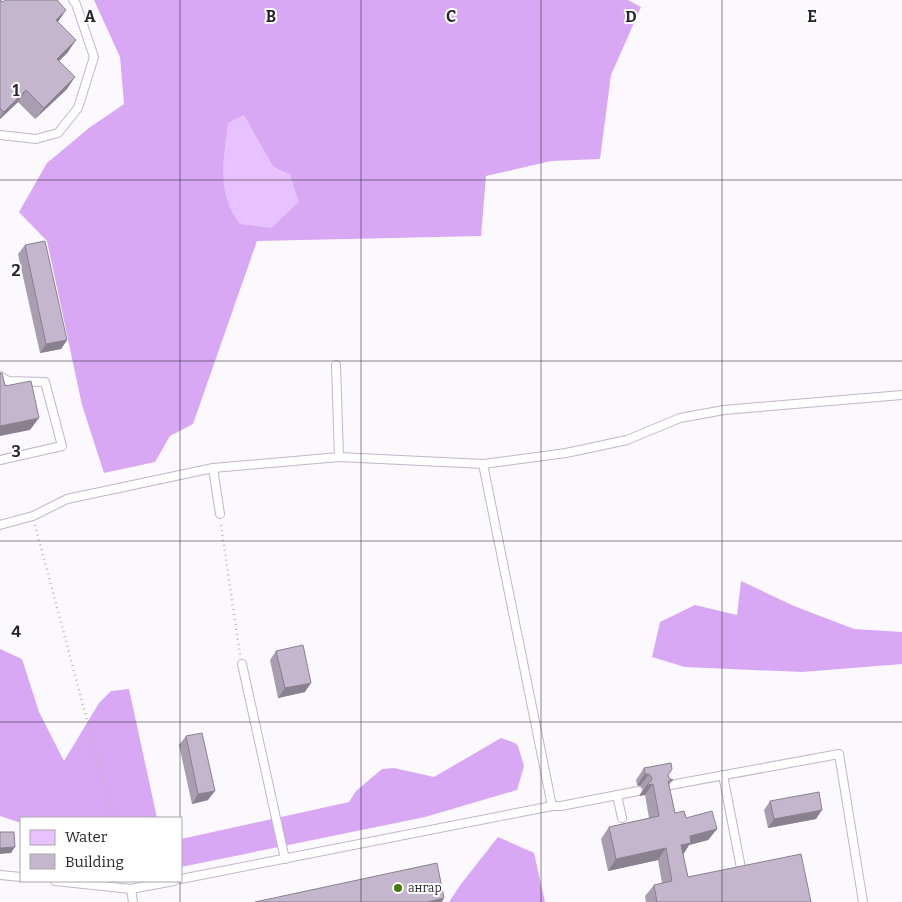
<svg xmlns="http://www.w3.org/2000/svg" width="902" height="902" font-family="Bitter,serif">
<style>
.forest{fill:#d8a8f4;fill-rule:evenodd}
.water{fill:#e8c1ff}
.lines{fill:none;stroke-linecap:round;stroke-linejoin:round}
.service-casing{stroke:#c3b5cb;stroke-width:10}
.path{stroke:#bbb7bd;stroke-width:2.5;stroke-dasharray:1 4;stroke-linecap:butt}
.service{stroke:#fff;stroke-width:8}
.wall{fill:#a99db0}
.shaded-wall{fill:#898090}
.building{fill:#c4b7cd;stroke:#898090}
.grid{fill:none;stroke:#2a242d;stroke-width:1;stroke-opacity:0.55}
.poi-dot{fill:#477a09;stroke:#fff;stroke-width:2}
.labels{text-anchor:middle;dominant-baseline:central;stroke-width:4;stroke-linejoin:round;paint-order:stroke}
.poi-label{font-size:12px;fill:#2a242d;stroke:#fff;text-anchor:start}
.grid-label{font-size:16px;text-anchor:middle;font-weight:bold;fill:#2a242d;stroke:#fff;stroke-width:4;stroke-linejoin:round;paint-order:stroke}
</style>
<rect width="100%" height="100%" fill="#fcf9fe"/>
<g class="forest">
<path d="M94,0H628L641,7L611,75L600,159L551,161L486,176L481,236L257,241L193,424L170,436L155,462L104,473L82,405L47,241L19,212L47,163L89,128L124,104L120,57ZM244,116L273,167L290,175L229,207Z"/>
<path d="M741,581L794,606L854,629L902,632V664L802,672L685,667L652,657L660,622L695,605L737,615Z"/>
<path d="M0,649L22,659L39,712L64,761L99,703L111,691L129,689L157,818H21V823L0,816Z"/>
<path d="M501,738L515,743L518,746L524,766L517,790L425,817L181,867V839L349,802L356,791L382,769L394,768L434,777Z"/>
<path d="M498,837L534,853L545,902H449L461,884Z"/>
</g>
<path class="water" d="M244,115L273,167L290,175L299,202L271,228L240,224C236,219 232,213 230,207C218,182 225,149 228,123Z"/>
<g class="lines">
<defs>
<g id="service">
<path d="M0,135L36,139L58,133L78,108L94,57L76,4L73,0"/>
<path d="M336,365L339,457"/>
<path d="M0,376L8,381L45,382L62,446L0,460"/>
<path d="M483,464L552,806"/>
<path d="M213,468L220,514"/>
<path d="M0,525L33,516L67,499L213,468L339,457L483,464L566,453L627,440L680,418L724,410L902,395"/>
<path d="M242,664L285,859"/>
<path d="M723,775L741,868"/>
<path d="M665,786L839,754L863,902"/>
<path d="M617,795L622,818"/>
<path d="M0,875L21,877"/>
<path d="M181,879L552,806H561L638,791"/>
<path d="M55,881L131,889L174,881"/>
<path d="M131,889L133,902"/>
</g>
</defs>
<use href="#service" class="service-casing"/>
<g class="path">
<path d="M35,525L113,818"/>
<path d="M221,525L240,655"/>
</g>
<use href="#service" class="service"/>
</g>
<g class="wall">
<path d="M0,0L3,2L58,22L68,52L59,61L67,89L35,119L18,102L0,119Z"/>
<path d="M25,245L67,340L61,349L40,353L18,254Z"/>
<path d="M276,651L305,692L278,698L270,660Z"/>
<path d="M186,736L208,800L192,804L179,745Z"/>
<path d="M644,768L668,775L669,778L673,780L669,785L675,813L686,818L717,829L708,840L689,845L683,854L688,877L811,902H646L645,896L654,885L662,883L658,860L608,871L601,839L609,827L649,818L645,795L639,796L643,789L640,786L637,785L636,780Z"/>
<path d="M770,801L816,819L768,828L764,810Z"/>
</g>
<g class="shaded-wall">
<path d="M66,10L58,22L56,20Z"/>
<path d="M76,40L68,52L49,71L57,59Z"/>
<path d="M75,77L67,89L35,119L44,108Z"/>
<path d="M26,90L18,102L0,119V117L4,112Z"/>
<path d="M67,340L61,349L40,353L46,344Z"/>
<path d="M39,418L30,430L0,436V426Z"/>
<path d="M311,683L305,692L278,698L285,688Z"/>
<path d="M645,774H649L640,786L637,785Z"/>
<path d="M653,784L645,795L639,796L647,785Z"/>
<path d="M215,791L208,800L192,804L198,794Z"/>
<path d="M822,810L816,819L768,828L774,819Z"/>
<path d="M717,829L708,840L689,845L683,855L681,845L690,836Z"/>
<path d="M15,847L11,853L0,854V848Z"/>
<path d="M666,848L658,860L608,871L616,859Z"/>
<path d="M444,898L442,902H427Z"/>
</g>
<g class="building">
<path d="M0,0L3,2L5,0H57L66,10L56,20L76,40L57,59L75,77L44,108L26,90L4,112L0,108Z"/>
<path d="M45,241L67,340L46,344L25,245Z"/>
<path d="M0,373H2L5,386L31,381L39,418L0,426Z"/>
<path d="M303,645L311,683L285,688L276,651Z"/>
<path d="M202,733L215,791L198,794L186,736Z"/>
<path d="M671,763L672,769L668,775L669,778L673,780L668,781L675,813L684,811L686,818L712,811L717,829L690,836L691,843L681,845L688,877L801,854L811,902H657L654,885L672,881L666,848L616,859L609,827L659,816L653,784L647,785L651,781L652,778L649,774H645L644,768Z"/>
<path d="M819,792L822,810L774,819L770,801Z"/>
<path d="M0,832H14L15,847L0,848Z"/>
<path d="M437,863L444,898L427,902H255Z"/>
</g>
<path class="grid" d="M180,0V818M361,0V902M541,0V902M722,0V902M0,180H902M0,361H902M0,541H902M0,722H902M180,881V902"/>
<circle class="poi-dot" cx="398" cy="888" r="5"/>
<g class="labels">
<g class="poi-label">
<text x="408" y="888">ангар</text>
</g>
</g>
<g class="grid-label">
<text x="90" y="22">A</text>
<text x="271" y="22">B</text>
<text x="451" y="22">C</text>
<text x="631" y="22">D</text>
<text x="812" y="22">E</text>
<text x="16" y="96">1</text>
<text x="16" y="276">2</text>
<text x="16" y="457">3</text>
<text x="16" y="637">4</text>
</g>
<rect x="20" y="817" width="162" height="65" fill="#ffffff" stroke="#aaa7ab"/>
<rect x="30" y="830" width="25" height="15" fill="#e8c1ff" stroke="#aaa7ab"/>
<text x="65" y="842" font-size="15" fill="#2a242d">Water</text>
<rect x="30" y="854" width="25" height="15" fill="#c4b7cd" stroke="#aaa7ab"/>
<text x="65" y="867" font-size="15" fill="#2a242d">Building</text>
</svg>
